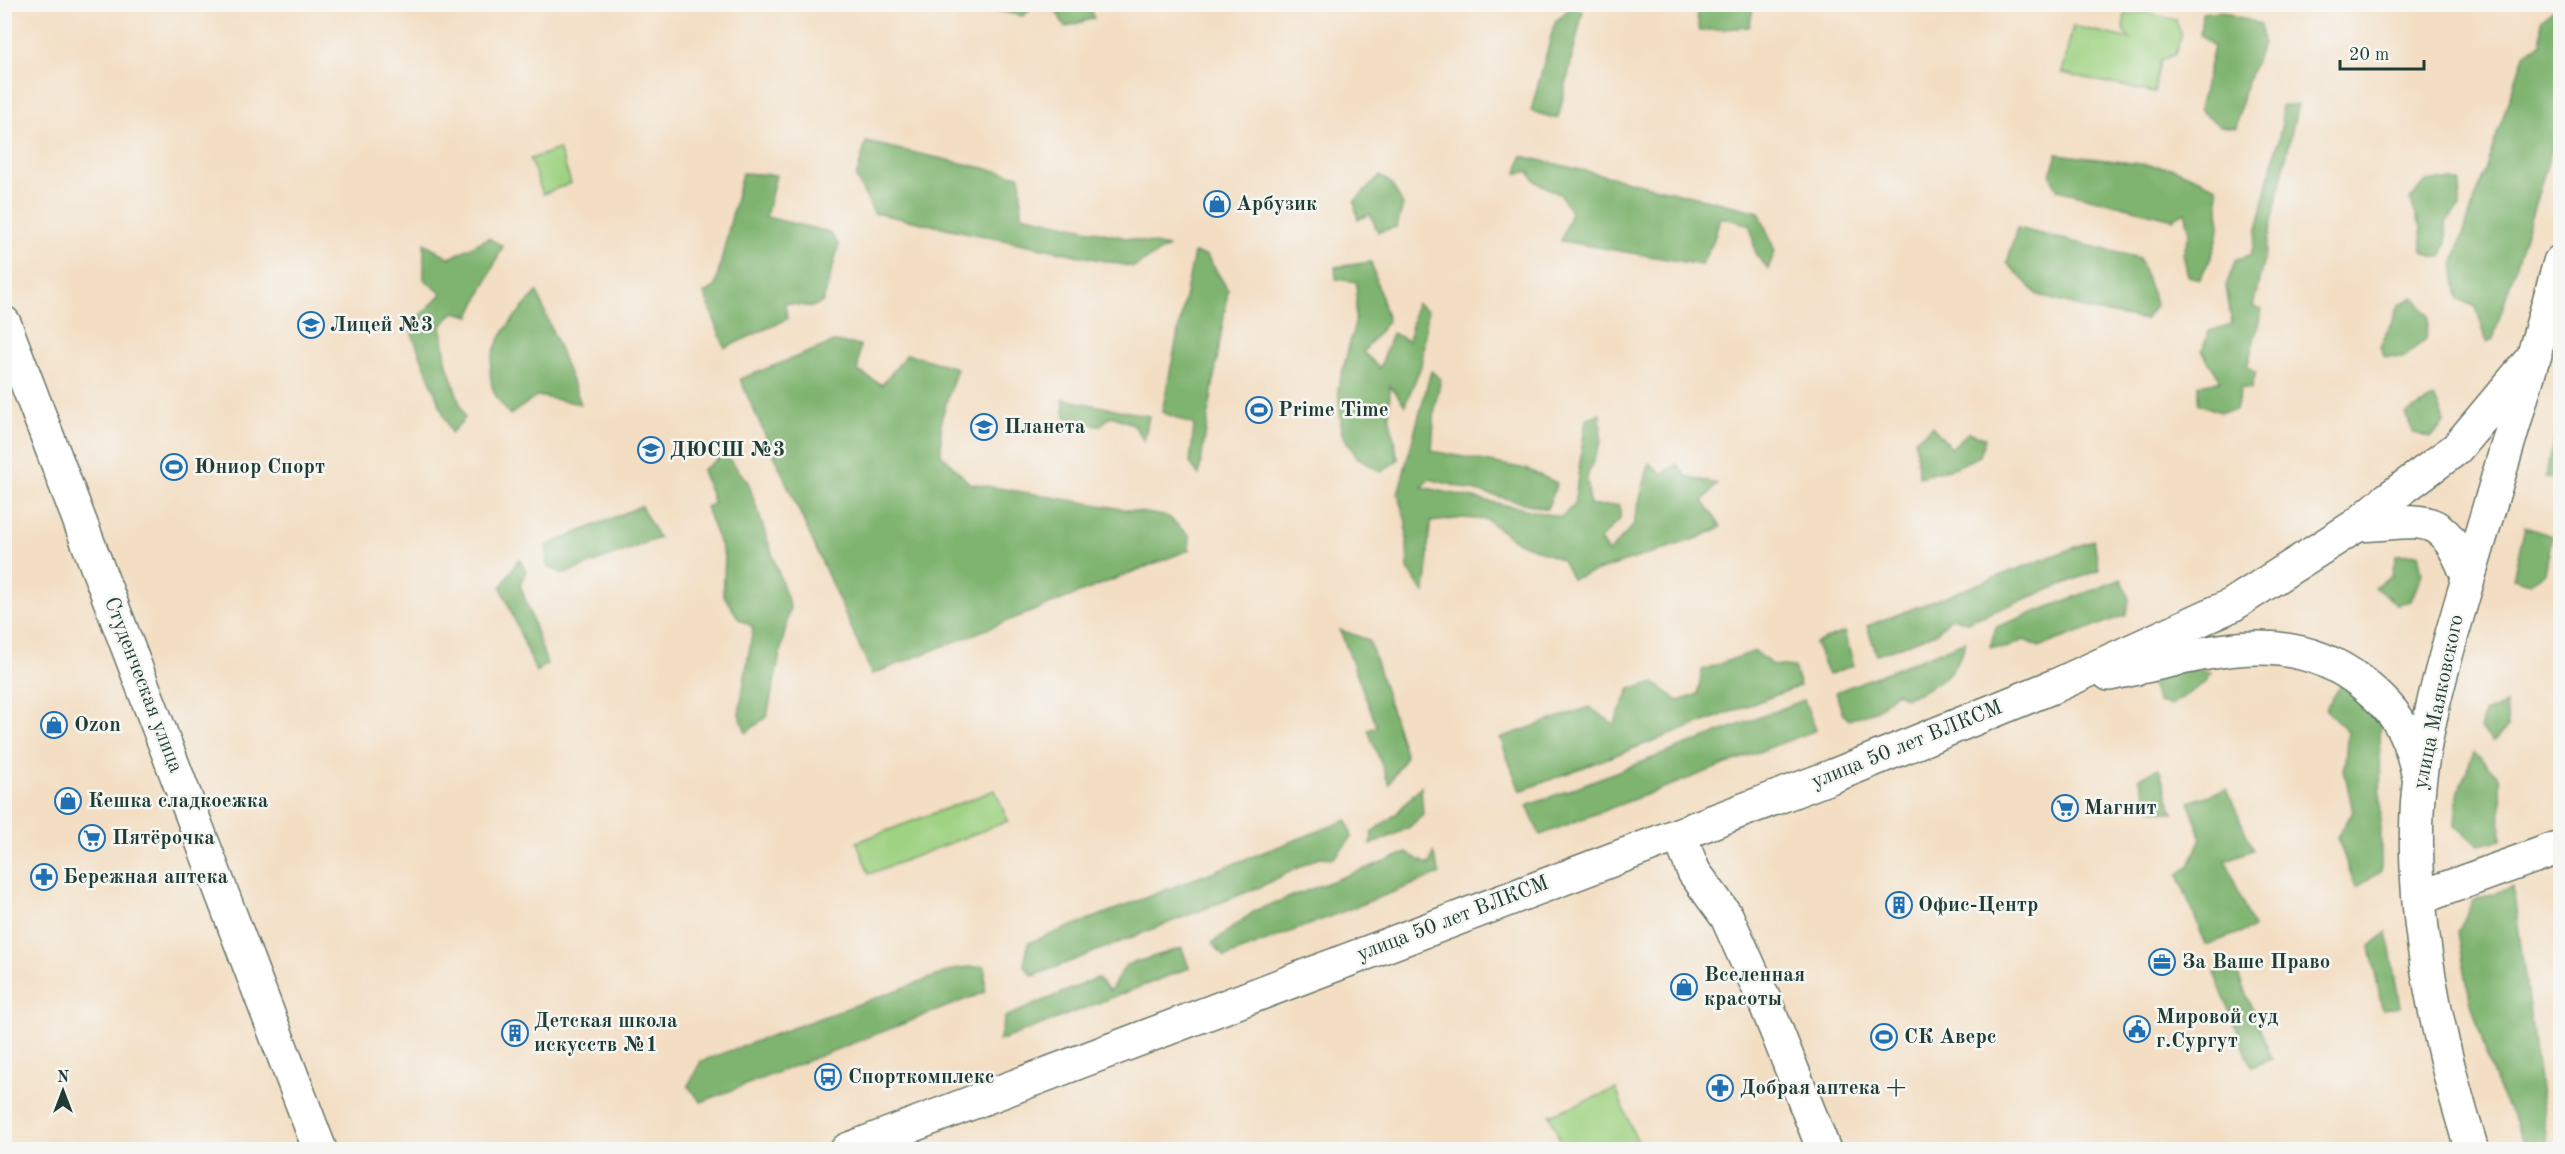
<svg xmlns="http://www.w3.org/2000/svg" width="2565" height="1154" font-family="'Old Standard TT',serif">
<style>
.green{fill:#9fd282;stroke:#5f885b;stroke-width:1.5}
.forest{fill:#7fb470;stroke:#4f7852;stroke-width:1.5}
.lines{fill:none;stroke-linecap:round;stroke-linejoin:round}
.minor-casing{stroke:#697566;stroke-width:36}
.tertiary-casing{stroke:#697566;stroke-width:36}
.secondary-casing{stroke:#697566;stroke-width:36}
.minor{stroke:#fff;stroke-width:33}
.tertiary{stroke:#fff;stroke-width:33}
.secondary{stroke:#fff;stroke-width:33}
.labels{text-anchor:middle;dominant-baseline:central;stroke-width:5;stroke-linejoin:round;paint-order:stroke}
.poi-label{font-size:21px;font-weight:bold;fill:#1f3d34;stroke:#f6f6f2;text-anchor:start}
.street-label{font-size:21px;fill:#1f3d34;stroke:#f6f6f2}
</style>
<rect width="100%" height="100%" fill="#f6f6f2"/>
<filter id="ink" filterUnits="userSpaceOnUse"><feTurbulence type="fractalNoise" baseFrequency=".0167" numOctaves="2"/><feDisplacementMap in="SourceGraphic" scale="12" xChannelSelector="R" yChannelSelector="G"/><feConvolveMatrix kernelMatrix="1 2 1 2 8 2 1 2 1" color-interpolation-filters="sRGB"/></filter>
<filter id="wash" filterUnits="userSpaceOnUse"><feTurbulence type="fractalNoise" baseFrequency=".008" numOctaves="4" result="noise"/><feDisplacementMap in="SourceGraphic" scale="24" xChannelSelector="R" yChannelSelector="G"/><feGaussianBlur stdDeviation="1.35" result="paint"/><feColorMatrix in="noise" values="0 0 0 0 0 0 0 0 0 0 0 0 0 0 0 0 0 1.4 0 .05"/><feComposite in="paint" operator="in"/></filter>
<g filter="url(#wash)">
<rect width="100%" height="100%" fill="#f3dec3"/>
<g class="green">
<path d="M2150,13L2176,20L2181,36L2175,54L2160,61L2154,93L2062,73L2073,26L2131,39L2123,30L2125,14Z"/>
<path d="M559,149L571,183L543,194L530,159Z"/>
<path d="M995,790L1008,821L869,874L857,842Z"/>
<path d="M1616,1089L1640,1149H1563L1550,1115Z"/>
</g>
<g class="forest">
<path d="M969,5H1036L1023,16Z"/>
<path d="M1053,5H1089L1094,18L1065,27Z"/>
<path d="M1695,5H1754L1749,27L1700,31Z"/>
<path d="M2560,5V123L2493,339L2487,342L2476,307L2458,299L2453,264L2525,52L2541,44V20Z"/>
<path d="M1570,8L1583,10L1558,119L1531,111L1555,22Z"/>
<path d="M2219,11L2261,24L2263,43L2243,94L2236,128L2220,126L2199,110L2214,47L2200,35L2202,13Z"/>
<path d="M2298,104L2253,307L2262,310L2247,367L2256,372L2251,389L2241,388L2236,410L2220,412L2199,404V385L2221,381L2202,351L2209,331L2232,324L2226,286L2236,259L2251,255L2282,124L2281,106Z"/>
<path d="M866,142L1020,176L1022,215L1168,247L1134,267L874,213L856,178Z"/>
<path d="M2057,154L2173,168L2217,187C2222,227 2221,244 2199,279L2188,276L2183,253L2190,232L2185,212L2173,219L2058,190L2050,175Z"/>
<path d="M1522,156L1759,212L1775,251L1768,269L1756,255L1750,225L1720,217L1713,242L1701,265L1561,241L1571,212L1561,195L1536,182L1529,172L1517,173Z"/>
<path d="M742,173L776,175L766,217L829,232L839,245L823,302L812,307L785,303L787,319L725,348L704,293L715,287Z"/>
<path d="M1380,176L1391,183L1403,205L1397,227L1378,232L1370,214L1358,220L1354,202Z"/>
<path d="M2426,181H2460V207L2446,222V244L2442,257H2433L2422,251L2421,227L2410,200Z"/>
<path d="M2017,228L2139,258L2156,304L2145,320L2090,310L2038,295L2007,263Z"/>
<path d="M488,238L503,246L470,316L454,312L441,326L447,365L465,418L451,433L409,326L442,294L424,279V243L450,258Z"/>
<path d="M1194,253L1207,256L1228,290L1199,475L1190,463L1194,425L1162,412Z"/>
<path d="M1371,262L1388,321L1363,352L1380,368L1392,333L1409,341L1416,303L1428,311L1421,366L1405,405L1390,386L1389,415L1398,460L1381,472L1357,457L1342,434L1338,388L1355,323L1357,282L1336,279L1335,267Z"/>
<path d="M537,292L581,404L537,396L510,415C505,408 497,400 494,392C479,351 512,320 537,292Z"/>
<path d="M2414,297L2429,316L2426,339L2403,358L2385,357L2380,347L2399,305Z"/>
<path d="M834,342L860,345L858,371L882,385L907,354L957,368L941,420V454L969,483L1169,517L1190,537L1189,550L872,674L740,379Z"/>
<path d="M1431,371L1441,379L1435,405L1432,451L1526,469L1557,483L1547,509L1429,479L1422,487L1561,517L1574,505L1586,419L1600,413L1601,441L1587,477L1590,506L1620,505V519L1600,539L1608,553L1633,526L1649,463L1662,474L1677,464L1686,476L1717,484L1703,501L1721,527L1698,538L1572,579L1562,560L1514,540L1487,520L1463,518L1431,522C1425,549 1431,567 1424,593L1408,569L1406,522L1398,494Z"/>
<path d="M2434,397L2445,422L2431,438L2414,433L2405,414Z"/>
<path d="M1063,399L1149,416L1144,441L1133,424L1111,416L1100,426L1065,418Z"/>
<path d="M2560,417V468L2557,478L2545,477Z"/>
<path d="M1932,426L1951,448L1969,432L1985,438L1980,456L1956,467L1919,477L1915,440Z"/>
<path d="M725,454L748,482L790,607L767,716L746,733L739,714L753,627L739,619L723,594L725,558L706,507L714,503L702,470Z"/>
<path d="M641,506L659,538L564,574L547,566L546,546Z"/>
<path d="M2525,527L2552,536L2545,573L2530,583L2513,578Z"/>
<path d="M2094,540L2099,570L1967,622L1952,617L1936,633L1877,655L1867,626Z"/>
<path d="M2418,554L2422,573L2411,601L2397,604L2374,587L2392,575L2396,555Z"/>
<path d="M519,559L526,571L520,584L547,664L536,672L501,587Z"/>
<path d="M2122,579L2129,599L2126,615L2039,647L2024,640L2006,648L1990,647L1996,627Z"/>
<path d="M1340,630L1369,640L1406,756L1389,784L1368,730L1377,727Z"/>
<path d="M1844,632L1854,665L1828,675L1815,643Z"/>
<path d="M1966,641C1957,674 1937,686 1906,698L1896,692L1877,710L1849,720L1842,713L1836,692Z"/>
<path d="M1755,651L1772,665L1794,667L1800,686L1520,791L1500,738L1589,707L1614,724L1630,689L1654,683L1679,701L1698,694L1702,670Z"/>
<path d="M2181,668L2211,672L2204,683L2171,705L2158,702L2149,681Z"/>
<path d="M2342,684L2380,714L2381,871L2356,888L2337,837L2353,812L2344,769L2348,731L2325,709Z"/>
<path d="M1804,700L1816,730L1540,835L1527,806Z"/>
<path d="M2506,704L2508,727L2493,741L2480,729L2484,713Z"/>
<path d="M2474,752L2500,778L2501,840L2479,845L2455,826L2457,795Z"/>
<path d="M2159,768L2173,813L2151,808L2139,778Z"/>
<path d="M1421,786L1423,815L1408,828L1371,845L1372,832L1396,814Z"/>
<path d="M2227,789L2253,850L2226,860L2253,928L2206,945L2178,875L2189,866L2201,837L2189,802Z"/>
<path d="M1347,820L1352,837L1334,858L1319,857L1260,887L1033,976L1024,965L1028,943Z"/>
<path d="M1406,853L1429,865L1433,853L1440,874L1225,957L1212,943L1256,910Z"/>
<path d="M2513,887L2548,1149H2528L2493,1077L2470,999L2458,933L2473,900Z"/>
<path d="M2387,932L2400,1007L2382,1009L2370,946Z"/>
<path d="M1182,948L1189,968L999,1041L1005,1017L1097,978L1110,991L1126,965Z"/>
<path d="M2234,965L2272,1059L2252,1067L2214,973Z"/>
<path d="M985,966V992L701,1102L688,1086L701,1061L958,968Z"/>
</g>
</g>
<g filter="url(#ink)">
<g class="lines">
<defs>
<g id="minor">
<path d="M1679,835L1694,872L1727,917L1765,1002L1824,1150"/>
<path d="M2419,898L2560,847"/>
</g>
<path id="tertiary" d="M4,323L320,1150"/>
<g id="secondary">
<path d="M2357,525C2422,523 2441,506 2468,577"/>
<path d="M2109,674C2196,657 2285,621 2362,683C2397,711 2408,730 2418,773"/>
<path d="M847,1150L1833,776L2057,685L2232,605L2357,525L2388,499L2456,449L2535,355"/>
<path d="M2472,1150C2438,1042 2412,925 2417,812C2420,737 2447,651 2468,579C2499,474 2531,368 2560,262"/>
</g>
</defs>
<use href="#minor" class="minor-casing"/>
<use href="#tertiary" class="tertiary-casing"/>
<use href="#secondary" class="secondary-casing"/>
<use href="#minor" class="minor"/>
<use href="#tertiary" class="tertiary"/>
<use href="#secondary" class="secondary"/>
</g>
</g>
<defs>
<symbol id="shop-ring" viewBox="-11 -11 22 22"><circle r="9.5" fill="#f6f6f2" stroke="#1f6fb2" stroke-width="1.5"/><path d="M-5-2.5h2.3a2.7 3.5 0 0 1 5.4 0H5L5.5 6h-11ZM-1.5-2.5h3a1.5 2.3 0 0 0-3 0Z" fill="#1f6fb2"/></symbol>
<symbol id="school-ring" viewBox="-11 -11 22 22"><circle r="9.5" fill="#f6f6f2" stroke="#1f6fb2" stroke-width="1.5"/><path d="M0-5L7-2L0 1L-7-2ZM-4 1L0 2.5L4 1V4Q0 6-4 4Z" fill="#1f6fb2"/></symbol>
<symbol id="stadium-ring" viewBox="-11 -11 22 22"><circle r="9.5" fill="#f6f6f2" stroke="#1f6fb2" stroke-width="1.5"/><path d="M0-5a6.5 5 0 1 0 0 10a6.5 5 0 1 0 0-10ZM-3.5-1.8h7v3.6h-7Z" fill="#1f6fb2"/></symbol>
<symbol id="university-ring" viewBox="-11 -11 22 22"><circle r="9.5" fill="#f6f6f2" stroke="#1f6fb2" stroke-width="1.5"/><path d="M0-5L7-2L0 1L-7-2ZM-4 1L0 2.5L4 1V4Q0 6-4 4Z" fill="#1f6fb2"/></symbol>
<symbol id="supermarket-ring" viewBox="-11 -11 22 22"><circle r="9.5" fill="#f6f6f2" stroke="#1f6fb2" stroke-width="1.5"/><path d="M-6-5.5h2.5l.6 2H6L4.5 2H-2.5L-4.4-4H-6ZM-1.5 3.2a1.3 1.3 0 1 0 .1 0ZM3 3.2a1.3 1.3 0 1 0 .1 0Z" fill="#1f6fb2"/></symbol>
<symbol id="pharmacy-ring" viewBox="-11 -11 22 22"><circle r="9.5" fill="#f6f6f2" stroke="#1f6fb2" stroke-width="1.5"/><path d="M-2-6h4v4h4v4h-4v4h-4v-4h-4v-4h4Z" fill="#1f6fb2"/></symbol>
<symbol id="building-ring" viewBox="-11 -11 22 22"><circle r="9.5" fill="#f6f6f2" stroke="#1f6fb2" stroke-width="1.5"/><path d="M-4-6H4V6H1V3H-1V6H-4ZM-2.5-4.3h1.7v1.8h-1.7ZM.8-4.3h1.7v1.8H.8ZM-2.5-1h1.7V.8h-1.7ZM.8-1h1.7V.8H.8Z" fill="#1f6fb2"/></symbol>
<symbol id="office-ring" viewBox="-11 -11 22 22"><circle r="9.5" fill="#f6f6f2" stroke="#1f6fb2" stroke-width="1.5"/><path d="M-6-3h4V-5.5h4V-3h4V5H-6ZM-1-4.5V-3h2v-1.5ZM-6 0V1H6V0Z" fill="#1f6fb2"/></symbol>
<symbol id="civic-ring" viewBox="-11 -11 22 22"><circle r="9.5" fill="#f6f6f2" stroke="#1f6fb2" stroke-width="1.5"/><path d="M-.6-6.5H3V-4.5H.6V-3L4-1V1h2V6H-6V1h2V-1L-.6-3ZM-1.2 2.5V6h2.4V2.5Z" fill="#1f6fb2"/></symbol>
<symbol id="bus-ring" viewBox="-11 -11 22 22"><circle r="9.5" fill="#f6f6f2" stroke="#1f6fb2" stroke-width="1.5"/><path d="M-5-6H5V4H4V6H2V4H-2V6H-4V4H-5ZM-3.5-4V0h7V-4ZM-3.5 1.2v1.5H-2V1.2ZM2 1.2v1.5H3.5V1.2Z" fill="#1f6fb2"/></symbol>
</defs>
<g fill-rule="evenodd">
<use href="#shop-ring" x="1202" y="189" width="30" height="30"/>
<use href="#school-ring" x="296" y="310" width="30" height="30"/>
<use href="#stadium-ring" x="1244" y="395" width="30" height="30"/>
<use href="#university-ring" x="969" y="412" width="30" height="30"/>
<use href="#school-ring" x="636" y="435" width="30" height="30"/>
<use href="#stadium-ring" x="159" y="452" width="30" height="30"/>
<use href="#shop-ring" x="39" y="710" width="30" height="30"/>
<use href="#shop-ring" x="53" y="786" width="30" height="30"/>
<use href="#supermarket-ring" x="2050" y="793" width="30" height="30"/>
<use href="#supermarket-ring" x="77" y="823" width="30" height="30"/>
<use href="#pharmacy-ring" x="29" y="862" width="30" height="30"/>
<use href="#building-ring" x="1884" y="890" width="30" height="30"/>
<use href="#office-ring" x="2147" y="947" width="30" height="30"/>
<use href="#shop-ring" x="1669" y="972" width="30" height="30"/>
<use href="#civic-ring" x="2122" y="1014" width="30" height="30"/>
<use href="#building-ring" x="500" y="1018" width="30" height="30"/>
<use href="#stadium-ring" x="1869" y="1022" width="30" height="30"/>
<use href="#bus-ring" x="813" y="1062" width="30" height="30"/>
<use href="#pharmacy-ring" x="1705" y="1073" width="30" height="30"/>
</g>
<g class="labels">
<g class="poi-label">
<text x="1236" y="204">Арбузик</text>
<text x="330" y="325">Лицей №3</text>
<text x="1278" y="410">Prime Time</text>
<text x="1004" y="427">Планета</text>
<text x="670" y="450">ДЮСШ №3</text>
<text x="194" y="467">Юниор Спорт</text>
<text x="74" y="725">Ozon</text>
<text x="88" y="801">Кешка сладкоежка</text>
<text x="2084" y="808">Магнит</text>
<text x="112" y="838">Пятёрочка</text>
<text x="63" y="877">Бережная аптека</text>
<text x="1918" y="905">Офис-Центр</text>
<text x="2182" y="962">За Ваше Право</text>
<text x="1704" y="975">Вселенная<tspan x="1704" dy="24">красоты</tspan></text>
<text x="2156" y="1017">Мировой суд<tspan x="2156" dy="24">г.Сургут</tspan></text>
<text x="534" y="1021">Детская школа<tspan x="534" dy="24">искусств №1</tspan></text>
<text x="1904" y="1037">СК Аверс</text>
<text x="848" y="1077">Спорткомплекс</text>
<text x="1740" y="1088">Добрая аптека +</text>
</g>
<g class="street-label">
<text transform="translate(143 685) rotate(69)">Студенческая улица</text>
<text transform="translate(2439 702) rotate(-78)">улица Маяковского</text>
<text transform="translate(1907 745) rotate(-22)">улица 50 лет ВЛКСМ</text>
<text transform="translate(1453 919) rotate(-21)">улица 50 лет ВЛКСМ</text>
</g>
</g>
<rect width="2565" height="1154" fill="none" stroke="#f6f6f2" stroke-width="24"/>
<g transform="translate(63 1091)" stroke="#f6f6f2" stroke-width="4.5" paint-order="stroke">
<path d="M0-4.5L10 22L0 15L-10 22Z" fill="#1f3d34"/>
<text y="-9" font-size="16" font-weight="bold" text-anchor="middle" fill="#1f3d34">N</text>
</g>
<path d="M2340 60v9h84v-9" fill="none" stroke="#1f3d34" stroke-width="3"/>
<text x="2349" y="60" font-size="18" fill="#1f3d34" stroke="#f6f6f2" stroke-width="4.5" paint-order="stroke">20 m</text>
</svg>
